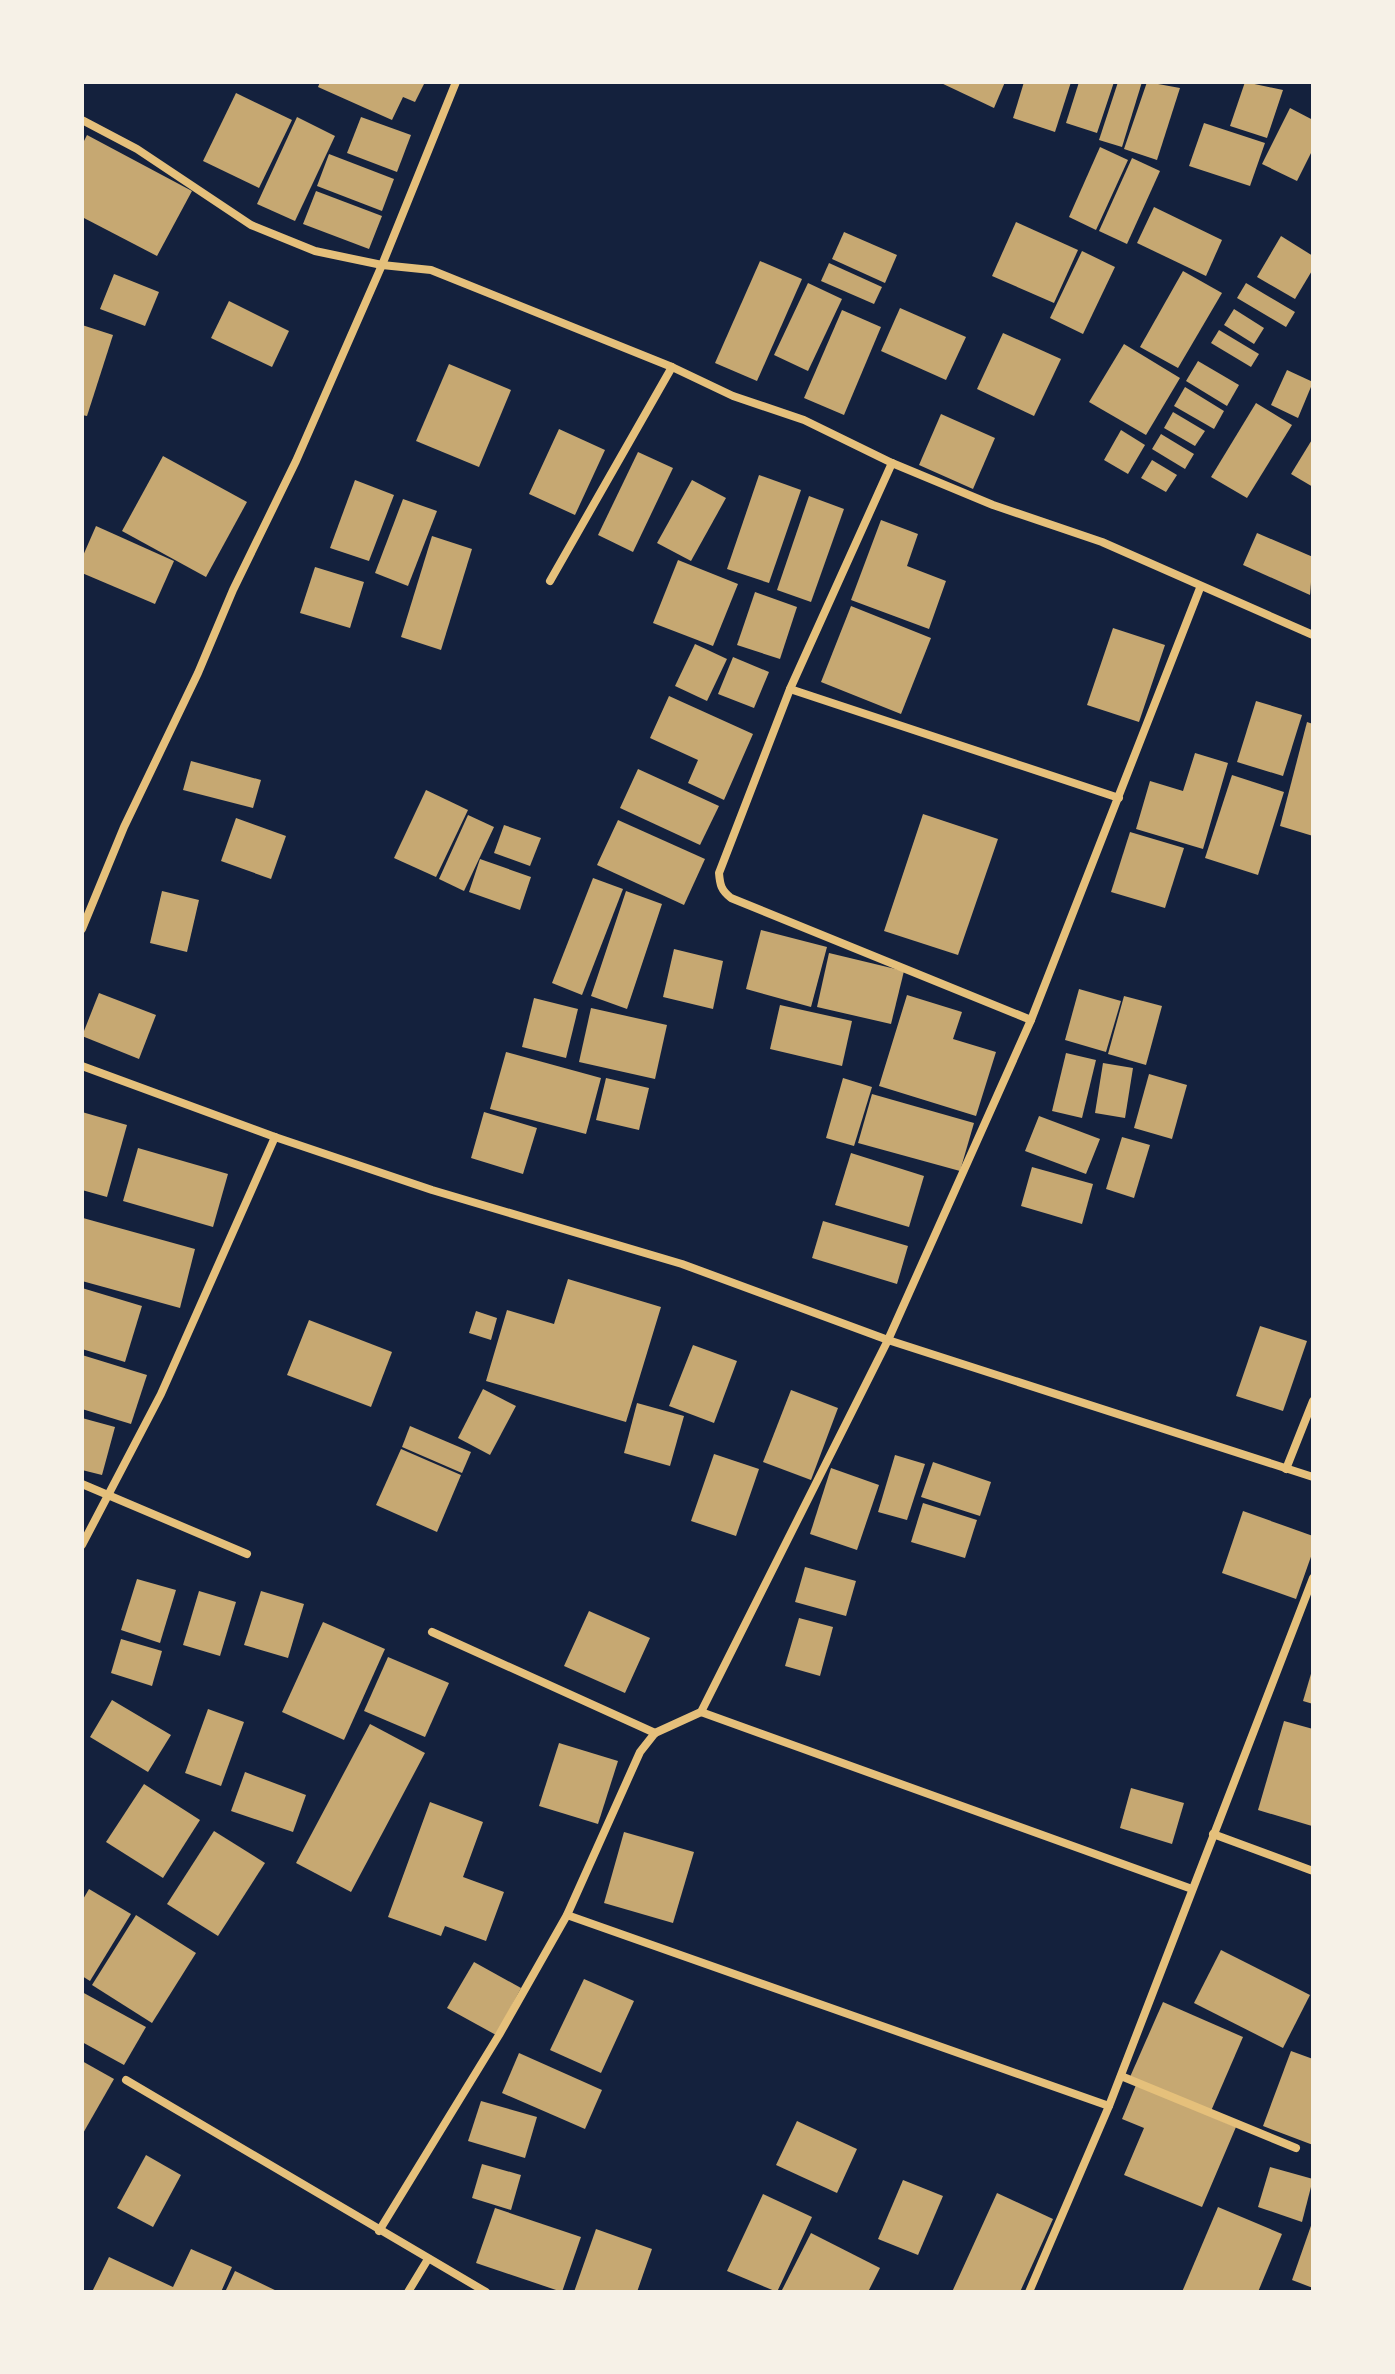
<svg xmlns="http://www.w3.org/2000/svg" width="1395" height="2374" font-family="'Golos Text',sans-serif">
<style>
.building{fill:#c6a872}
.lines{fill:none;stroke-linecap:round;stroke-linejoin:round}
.minor{stroke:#e5c07b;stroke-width:8}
</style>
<rect width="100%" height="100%" fill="#14213d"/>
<g class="building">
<path d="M320,82H425L415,102L403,97L392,120L318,87Z"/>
<path d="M939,82H1005L994,108Z"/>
<path d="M1024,82H1071L1055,132L1013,118Z"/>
<path d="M1079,82H1114L1097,133L1066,123Z"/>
<path d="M1118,82H1142L1122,147L1099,140Z"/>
<path d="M1147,82L1180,88L1157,160L1124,149Z"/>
<path d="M1245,82L1283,90L1267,138L1230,126Z"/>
<path d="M236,93L292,120L259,188L203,161Z"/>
<path d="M1290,108L1313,120V149L1297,181L1262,164Z"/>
<path d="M297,117L335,136L295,221L257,204Z"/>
<path d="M361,117L411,135L397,172L347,153Z"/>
<path d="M1204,123L1265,143L1250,186L1189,166Z"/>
<path d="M87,135L192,191L157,256L82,217V145Z"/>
<path d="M1100,147L1128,160L1096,230L1069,217Z"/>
<path d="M329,154L394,179L382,211L317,186Z"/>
<path d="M1132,158L1160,171L1127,244L1099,231Z"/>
<path d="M316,191L382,216L369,249L303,224Z"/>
<path d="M1154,207L1222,240L1206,276L1137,243Z"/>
<path d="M1016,222L1078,250L1054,303L992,276Z"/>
<path d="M844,232L897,255L885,283L832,259Z"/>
<path d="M1281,236L1313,256V269L1295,299L1257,277Z"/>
<path d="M1082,251L1115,267L1083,334L1050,318Z"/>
<path d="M760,261L802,279L757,381L715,363Z"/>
<path d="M829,263L882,287L874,304L821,281Z"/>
<path d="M1183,271L1222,293L1178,368L1140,347Z"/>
<path d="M114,274L159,292L145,326L100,309Z"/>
<path d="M808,283L842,299L808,371L774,355Z"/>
<path d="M1246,283L1295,312L1286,327L1237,298Z"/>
<path d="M229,301L289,331L272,367L211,338Z"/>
<path d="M900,308L966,337L946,380L881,351Z"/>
<path d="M1234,309L1264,328L1254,344L1224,325Z"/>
<path d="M842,310L881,327L844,415L804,398Z"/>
<path d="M82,325L113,335L87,416L82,415Z"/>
<path d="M1219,330L1259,354L1251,367L1211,343Z"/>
<path d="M1003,333L1061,359L1034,416L977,389Z"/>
<path d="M1124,344L1180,378L1146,435L1089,402Z"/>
<path d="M1198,361L1239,385L1227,406L1186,381Z"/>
<path d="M449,364L511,390L479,467L416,441Z"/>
<path d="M1287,370L1313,382L1298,418L1271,405Z"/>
<path d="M1185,387L1224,411L1214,429L1174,406Z"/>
<path d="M1256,403L1292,425L1247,498L1211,477Z"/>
<path d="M1173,412L1205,431L1195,446L1164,428Z"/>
<path d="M941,414L995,438L973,489L919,465Z"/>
<path d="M559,429L605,450L575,515L529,494Z"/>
<path d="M1121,430L1145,445L1128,474L1104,460Z"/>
<path d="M1161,434L1194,454L1185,469L1152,449Z"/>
<path d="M1313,438V487L1291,474Z"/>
<path d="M638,452L673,468L633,552L598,535Z"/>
<path d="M163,456L247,502L206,577L122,531Z"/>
<path d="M1152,460L1177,475L1166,492L1141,478Z"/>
<path d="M759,475L801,490L769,583L727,569Z"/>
<path d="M355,480L394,495L369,561L330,548Z"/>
<path d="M692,480L726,498L691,561L657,543Z"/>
<path d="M809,496L844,509L811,602L777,590Z"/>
<path d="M403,499L437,511L408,586L375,573Z"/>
<path d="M881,520L918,534L907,566L946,581L929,629L851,600Z"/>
<path d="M96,526L174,561L155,604L82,573V558Z"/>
<path d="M1257,533L1313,557L1310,595L1243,565Z"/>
<path d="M432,536L472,549L441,650L401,637Z"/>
<path d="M678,560L738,584L713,646L653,623Z"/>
<path d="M315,567L364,582L350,628L300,613Z"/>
<path d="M755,592L797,607L780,659L737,645Z"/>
<path d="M851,606L931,638L901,714L821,682Z"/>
<path d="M1113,628L1165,645L1139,722L1087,705Z"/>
<path d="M695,644L727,659L707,701L675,686Z"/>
<path d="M733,657L769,672L754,708L718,694Z"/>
<path d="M669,696L753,734L724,800L688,783L698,760L650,738Z"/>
<path d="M1256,701L1302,715L1283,776L1237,762Z"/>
<path d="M1307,722L1313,724V836L1280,826Z"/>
<path d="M1195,753L1228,763L1203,849L1136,829L1150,781L1183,791Z"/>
<path d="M191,761L261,780L253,808L183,790Z"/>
<path d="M638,769L719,806L700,845L620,808Z"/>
<path d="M1232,775L1284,792L1258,875L1205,858Z"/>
<path d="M426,790L468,810L436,877L394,858Z"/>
<path d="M923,814L998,839L958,955L884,931Z"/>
<path d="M468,815L494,827L464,891L439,879Z"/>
<path d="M236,818L286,836L271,879L221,861Z"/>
<path d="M618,820L705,859L684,905L597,865Z"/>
<path d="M504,825L541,838L530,866L494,853Z"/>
<path d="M1130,832L1184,848L1165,908L1111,892Z"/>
<path d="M480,859L531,877L520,910L469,892Z"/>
<path d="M593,878L623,889L582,995L552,983Z"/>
<path d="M162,891L199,900L187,952L150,943Z"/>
<path d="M626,891L662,904L627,1009L591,996Z"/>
<path d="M761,930L827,947L811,1007L746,989Z"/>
<path d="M674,949L723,961L713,1009L663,997Z"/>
<path d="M829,953L904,971L891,1024L817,1007Z"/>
<path d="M1079,989L1121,1001L1106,1052L1065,1040Z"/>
<path d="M99,993L156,1015L139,1059L82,1036Z"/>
<path d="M907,995L962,1012L953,1039L996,1052L976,1116L879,1086Z"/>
<path d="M1124,996L1162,1006L1146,1065L1108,1054Z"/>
<path d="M534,998L578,1009L566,1058L522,1047Z"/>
<path d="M780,1005L852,1021L842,1066L770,1049Z"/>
<path d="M591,1008L667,1025L655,1079L579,1062Z"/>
<path d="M506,1052L601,1078L586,1134L490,1109Z"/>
<path d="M1066,1053L1096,1060L1082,1118L1052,1111Z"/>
<path d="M1103,1063L1133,1068L1125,1118L1095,1113Z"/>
<path d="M1149,1074L1187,1085L1172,1139L1134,1128Z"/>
<path d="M606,1078L649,1088L639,1130L596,1120Z"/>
<path d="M843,1078L872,1087L854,1146L826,1138Z"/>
<path d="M872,1094L974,1123L960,1171L858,1143Z"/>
<path d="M82,1112L127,1125L107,1197L82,1190Z"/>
<path d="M484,1112L537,1128L523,1174L471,1158Z"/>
<path d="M1039,1116L1100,1139L1086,1174L1025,1151Z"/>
<path d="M1122,1137L1150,1145L1134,1198L1106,1189Z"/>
<path d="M138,1148L228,1174L213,1227L123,1201Z"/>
<path d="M851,1153L924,1176L909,1227L835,1205Z"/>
<path d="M1032,1167L1093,1184L1082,1224L1021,1206Z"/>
<path d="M83,1218L195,1249L180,1308L82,1281Z"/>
<path d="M823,1221L908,1246L897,1284L812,1258Z"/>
<path d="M568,1279L661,1307L626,1422L486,1381L507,1310L554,1324Z"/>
<path d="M82,1288L142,1306L125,1362L82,1349Z"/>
<path d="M476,1311L497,1318L491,1340L469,1333Z"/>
<path d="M309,1320L392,1352L371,1407L287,1375Z"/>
<path d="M1260,1326L1307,1341L1283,1411L1236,1396Z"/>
<path d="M693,1345L737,1361L714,1423L669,1406Z"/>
<path d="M82,1355L147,1375L131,1424L82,1409Z"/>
<path d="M483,1389L516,1406L490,1455L458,1438Z"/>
<path d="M791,1390L838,1408L811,1480L763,1462Z"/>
<path d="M637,1403L684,1416L670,1466L624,1453Z"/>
<path d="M82,1418L115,1427L102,1475L82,1470Z"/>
<path d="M410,1426L471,1452L462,1473L402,1447Z"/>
<path d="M401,1449L461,1475L437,1532L376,1505Z"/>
<path d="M714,1454L759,1469L736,1536L691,1521Z"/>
<path d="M895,1455L925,1464L907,1520L878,1512Z"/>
<path d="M933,1462L991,1482L980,1516L921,1497Z"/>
<path d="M831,1468L879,1485L857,1550L810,1534Z"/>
<path d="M923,1503L977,1520L965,1558L911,1542Z"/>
<path d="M1243,1511L1313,1536V1551L1296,1599L1222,1573Z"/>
<path d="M805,1567L856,1581L846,1616L795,1602Z"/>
<path d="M137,1579L176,1590L160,1643L121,1630Z"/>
<path d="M199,1591L236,1602L220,1656L183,1645Z"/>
<path d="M261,1591L304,1604L288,1658L244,1645Z"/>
<path d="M589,1611L650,1638L625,1693L564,1666Z"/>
<path d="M799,1618L833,1627L820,1676L785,1666Z"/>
<path d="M323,1622L385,1649L344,1740L282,1712Z"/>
<path d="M121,1639L162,1651L152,1686L111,1673Z"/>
<path d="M388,1657L449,1683L425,1737L364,1711Z"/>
<path d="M1313,1667V1704L1303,1701Z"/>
<path d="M112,1700L171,1735L148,1772L90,1737Z"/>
<path d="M208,1709L244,1722L221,1786L185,1773Z"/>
<path d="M1284,1721L1313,1729L1312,1826L1258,1810Z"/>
<path d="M370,1724L425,1753L351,1892L296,1863Z"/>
<path d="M559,1743L618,1761L598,1824L539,1806Z"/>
<path d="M245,1772L306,1795L293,1832L231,1811Z"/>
<path d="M144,1784L200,1820L163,1878L106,1842Z"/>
<path d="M1131,1788L1184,1803L1172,1844L1120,1828Z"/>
<path d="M430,1802L483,1822L463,1877L504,1892L486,1941L445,1926L441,1936L388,1917Z"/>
<path d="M214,1831L265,1863L218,1936L167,1904Z"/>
<path d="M624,1832L694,1852L673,1923L604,1903Z"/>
<path d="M89,1889L131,1914L90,1981L82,1976V1901Z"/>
<path d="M136,1915L196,1953L152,2023L92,1985Z"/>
<path d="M1221,1950L1310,1995L1283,2048L1194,2003Z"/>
<path d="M474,1962L521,1988L496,2035L447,2008Z"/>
<path d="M584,1979L634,2001L601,2073L550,2050Z"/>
<path d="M82,1992L146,2027L124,2065L82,2042Z"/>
<path d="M1163,2002L1243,2037L1211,2111L1130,2077Z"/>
<path d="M1291,2051L1313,2059V2145L1263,2126Z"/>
<path d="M519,2053L602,2090L585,2129L502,2093Z"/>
<path d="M82,2061L114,2079L82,2135Z"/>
<path d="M1136,2085L1236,2127L1202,2207L1124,2175L1144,2128L1122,2119Z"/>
<path d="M481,2101L537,2117L525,2158L468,2141Z"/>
<path d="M797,2121L857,2149L837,2193L776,2165Z"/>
<path d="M146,2155L181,2175L153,2227L117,2208Z"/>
<path d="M482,2164L521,2175L511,2210L472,2198Z"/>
<path d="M1270,2167L1313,2179L1302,2222L1258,2207Z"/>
<path d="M903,2180L943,2196L918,2255L878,2239Z"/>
<path d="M997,2193L1053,2219L1020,2292H952Z"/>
<path d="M763,2194L812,2217L777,2292L727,2271Z"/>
<path d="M1218,2207L1282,2234L1258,2292H1182Z"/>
<path d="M495,2208L581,2237L562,2292L476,2263Z"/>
<path d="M1313,2220V2288L1292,2280Z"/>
<path d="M596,2229L652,2249L637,2292H574Z"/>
<path d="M811,2233L880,2268L868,2292H781Z"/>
<path d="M191,2249L232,2267L221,2292H92L109,2257L173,2287Z"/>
<path d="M235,2271L279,2292H225Z"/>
</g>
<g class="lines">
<g class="minor">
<path d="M82,120L137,149L251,225L315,251L382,265L431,270L672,367L733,396L804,420L892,463L993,505L1102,542L1313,635"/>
<path d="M892,463L790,689L719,873C720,885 721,890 731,898L1031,1020"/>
<path d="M550,581L672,367"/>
<path d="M790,689L1119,798"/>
<path d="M82,929L124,827L198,673L233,590L296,461L382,265L456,82"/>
<path d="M82,1066L275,1137L432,1190L682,1264L888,1340L1313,1477"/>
<path d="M1286,1469L1313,1401"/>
<path d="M82,1484L247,1554"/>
<path d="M82,1545L161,1394L275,1137"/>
<path d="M432,1632L655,1733"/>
<path d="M701,1712L1192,1889"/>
<path d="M1213,1834L1313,1871"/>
<path d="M567,1915L1109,2106"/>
<path d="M1121,2076L1296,2148"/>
<path d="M126,2080L486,2292"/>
<path d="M379,2231L499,2035L567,1915L640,1752L655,1733L701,1712L888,1340L1031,1020L1200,588"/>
<path d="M408,2292L428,2259"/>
<path d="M1029,2292L1109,2106L1313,1578"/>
</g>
</g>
<rect width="1395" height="2374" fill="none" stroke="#f6f1e7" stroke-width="168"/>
</svg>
